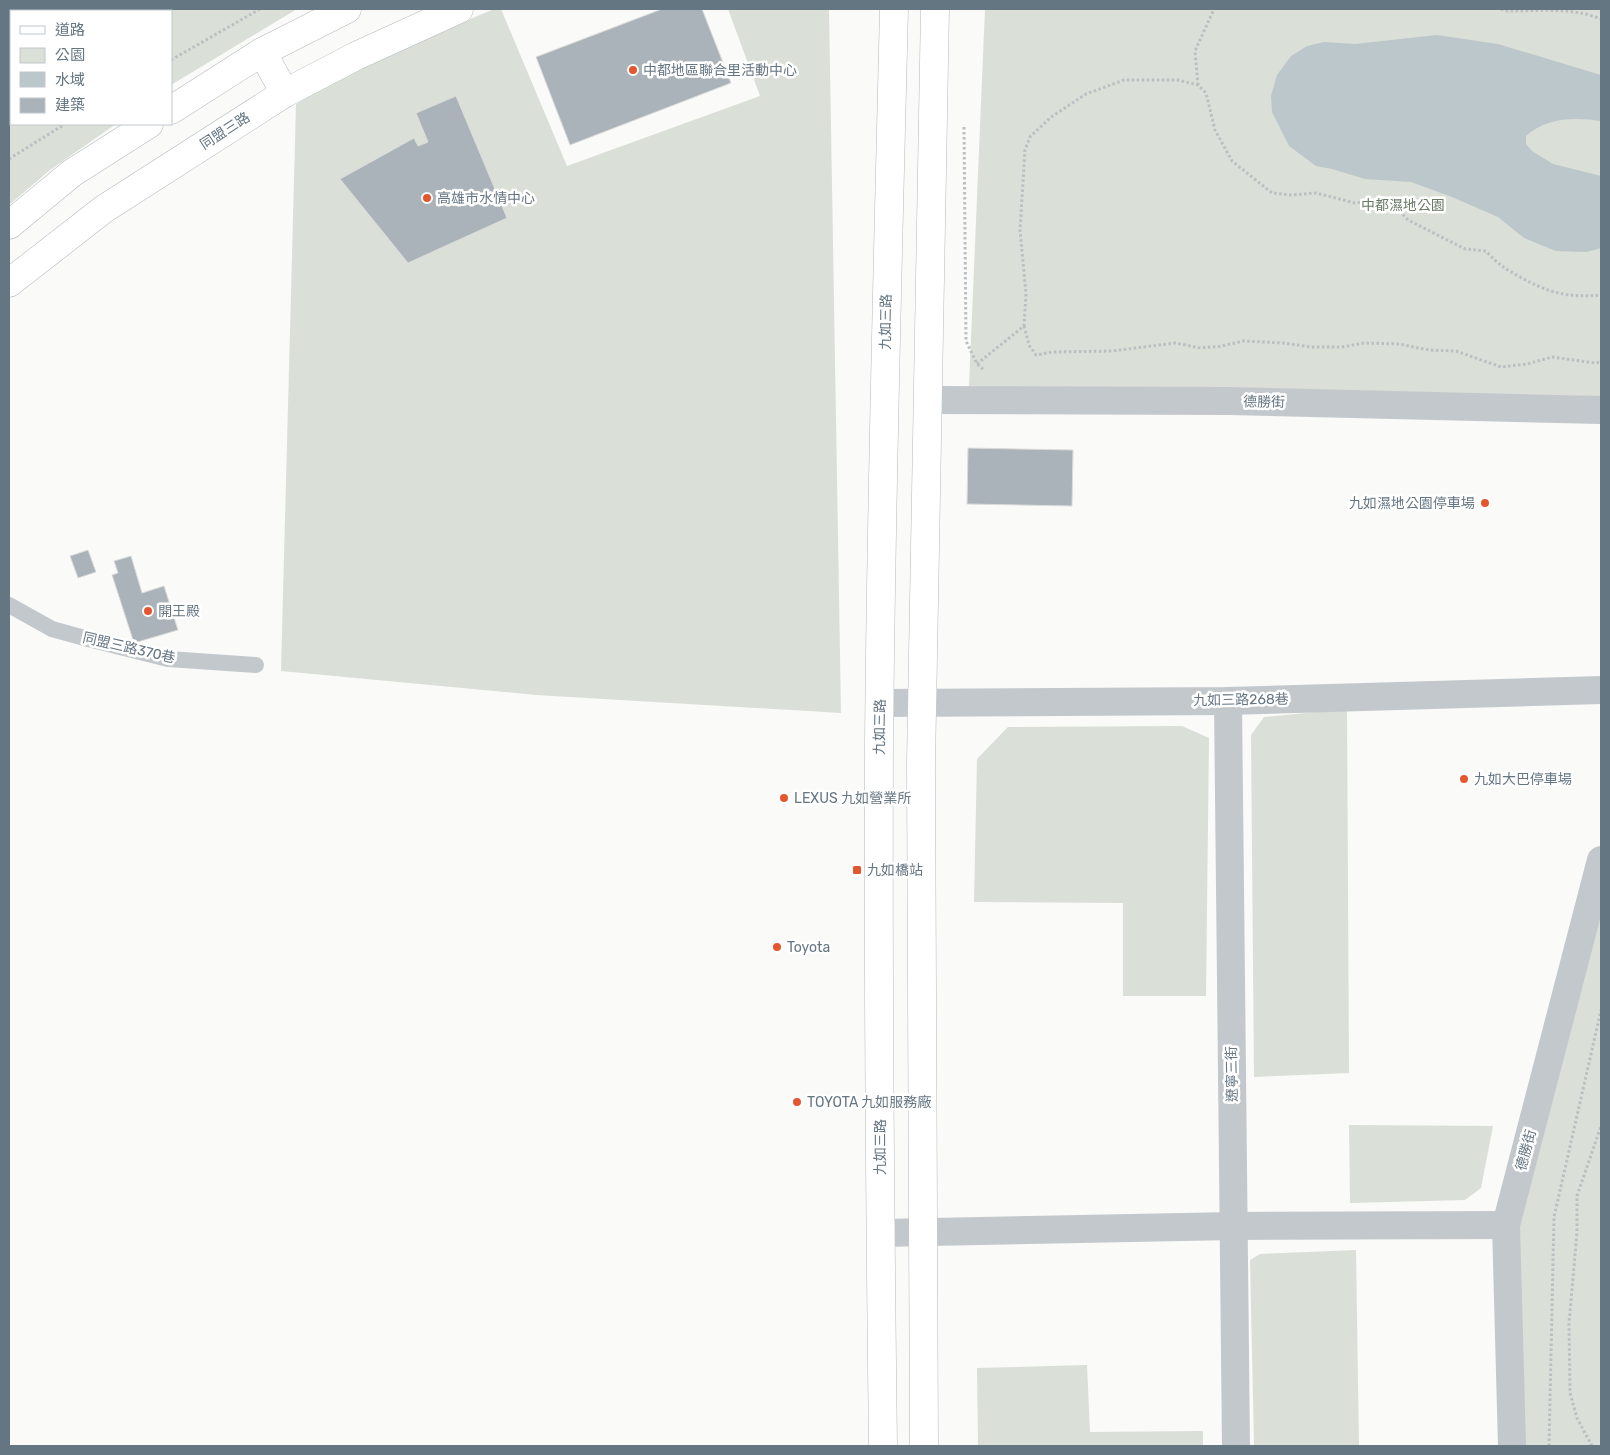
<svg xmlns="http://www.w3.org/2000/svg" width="1610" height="1455" font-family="Rubik,'Noto Sans TC',sans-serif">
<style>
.green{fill:#dadfd7}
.water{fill:#bbc7cb}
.building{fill:#aab3b9;stroke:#dcdcda}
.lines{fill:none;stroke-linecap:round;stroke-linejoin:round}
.secondary-casing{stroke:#b3babf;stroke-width:29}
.path{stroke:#bbbfc2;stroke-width:3;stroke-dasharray:2.5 2.5;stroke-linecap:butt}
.lane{stroke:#c3c8cc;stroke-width:16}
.street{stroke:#c3c8cc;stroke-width:28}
.secondary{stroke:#fff;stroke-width:28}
.poi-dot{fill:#e4572e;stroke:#fff;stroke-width:2}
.labels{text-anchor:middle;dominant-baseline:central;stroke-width:5;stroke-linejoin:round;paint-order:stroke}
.poi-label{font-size:14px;fill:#657683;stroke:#fff;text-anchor:start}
.street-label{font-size:14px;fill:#657683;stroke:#fff}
.park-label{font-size:14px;fill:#687a64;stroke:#fff}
</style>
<rect width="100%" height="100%" fill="#fafaf8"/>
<g class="green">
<path d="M9,9H297L171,85V11H11V124H116L50,170L9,205Z"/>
<path d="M494,9H501L567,166L760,96L728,9H829L841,713L536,695L281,671L296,104L335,81L428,37Z"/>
<path d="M985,9H1601V409L969,386Z"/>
<path d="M1347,709L1349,1073L1254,1077L1251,735L1264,717Z"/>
<path d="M1182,726L1209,738L1206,996H1123V903L974,902L977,759L1008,727Z"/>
<path d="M1601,860V1446H1512L1506,1225Z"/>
<path d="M1349,1125L1493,1126L1481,1188L1465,1200L1350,1203Z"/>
<path d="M1356,1250L1359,1446H1254L1250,1260L1260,1254Z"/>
<path d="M1087,1365L1090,1432L1203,1431V1446H978L977,1368Z"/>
</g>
<path class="water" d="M1437,35L1498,44L1601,75V121C1576,117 1546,117 1526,136V144L1532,151L1553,164L1601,176V248L1587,252L1556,251L1524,238L1498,217L1452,197L1411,182L1365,179L1332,169L1316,166L1289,146L1272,112L1271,96L1277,75L1291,56L1307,46L1324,42L1355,44Z"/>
<g class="building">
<path d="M662,9H702L731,83L570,145L536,57Z"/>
<path d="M456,96L507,218L408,263L340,179L414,138L418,146L428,142L416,113Z"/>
<path d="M968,448L1073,450L1072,506L967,504Z"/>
<path d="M88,550L96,572L78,578L70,556Z"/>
<path d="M131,556L142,593L164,586L178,630L134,643L112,575L118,573L114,561Z"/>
</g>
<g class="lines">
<defs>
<g id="secondary">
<path d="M262,52L285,93"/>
<path d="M171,110L262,52L347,9"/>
<path d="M9,225L72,173L149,124"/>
<path d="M9,283L104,209L285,93L356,56L459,9"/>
<path d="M883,1446C880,1213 878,979 879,745C881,500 888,254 894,9"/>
<path d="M924,1446L921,764L935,9"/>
</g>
</defs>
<use href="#secondary" class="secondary-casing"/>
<g class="path">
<path d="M1501,9L1507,11C1538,11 1572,7 1601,19"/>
<path d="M171,60L260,9"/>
<path d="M1198,85L1195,51L1214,9"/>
<path d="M964,127L966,341L977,364L984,370"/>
<path d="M9,159L65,124"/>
<path d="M1024,326L1029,345L1036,355L1052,352L1112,351L1175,343L1201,348L1222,346L1243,341L1283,343L1311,347H1342L1364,343L1399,344L1429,350L1456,351L1501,367L1527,364L1552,357L1595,363L1601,362"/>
<path d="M977,364L1024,326L1026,294L1020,230L1025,150L1030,137L1051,117L1086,94L1124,80H1178L1198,85L1206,93L1215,130L1232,161L1272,193L1291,195L1316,193L1355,203L1379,201L1393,204L1408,220L1465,249L1486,251C1499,265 1504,268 1520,277C1549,293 1568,298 1601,295"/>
<path d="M1549,1446L1554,1217L1601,1010"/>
<path d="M1592,1446L1577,1418L1570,1393L1569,1323L1577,1232V1196L1601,1126"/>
</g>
<path class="lane" d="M9,605L52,629L88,639L168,659L256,665"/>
<g class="street">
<path d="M927,400L1229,401L1601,410"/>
<path d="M1228,701L1236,1446"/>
<path d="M880,703L1228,701L1601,690"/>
<path d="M881,1233L1233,1226L1506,1225"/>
<path d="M1512,1446L1506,1225L1601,860"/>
</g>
<use href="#secondary" class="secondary"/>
</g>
<g class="poi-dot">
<circle cx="633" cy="70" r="5"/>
<circle cx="427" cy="198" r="5"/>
<circle cx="1485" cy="503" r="5"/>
<circle cx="148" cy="611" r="5"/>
<circle cx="1464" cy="779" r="5"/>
<circle cx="784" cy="798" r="5"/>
<rect x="852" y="865" width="10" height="10" rx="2.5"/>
<circle cx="777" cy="947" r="5"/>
<circle cx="797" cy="1102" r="5"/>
</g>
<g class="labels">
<g class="poi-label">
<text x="643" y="70">中都地區聯合里活動中心</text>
<text x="437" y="198">高雄市水情中心</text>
<text x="1475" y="503" text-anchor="end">九如濕地公園停車場</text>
<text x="158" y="611">開王殿</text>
<text x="1474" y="779">九如大巴停車場</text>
<text x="794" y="798">LEXUS 九如營業所</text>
<text x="867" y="870">九如橋站</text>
<text x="787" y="947">Toyota</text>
<text x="807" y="1102">TOYOTA 九如服務廠</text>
</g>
<g class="street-label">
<text transform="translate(225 131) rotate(-33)">同盟三路</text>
<text transform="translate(886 322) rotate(-89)">九如三路</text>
<text transform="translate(1264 402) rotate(1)">德勝街</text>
<text transform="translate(129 648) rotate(13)">同盟三路370巷</text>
<text transform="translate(1241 700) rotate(-1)">九如三路268巷</text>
<text transform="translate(880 727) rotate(-89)">九如三路</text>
<text transform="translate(1232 1074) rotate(-91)">遼寧三街</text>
<text transform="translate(880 1147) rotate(-90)">九如三路</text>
<text transform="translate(1526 1150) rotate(-75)">德勝街</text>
</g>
<g class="park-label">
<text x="1403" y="205">中都濕地公園</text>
</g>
</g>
<rect width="1610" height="1455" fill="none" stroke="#657683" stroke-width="20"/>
<rect x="10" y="10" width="162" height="115" fill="#ffffff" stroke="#c1c8cd"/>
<rect x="20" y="26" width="25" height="8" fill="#ffffff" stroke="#c1c8cd"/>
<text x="55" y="35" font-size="15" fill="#657683">道路</text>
<rect x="20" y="48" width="25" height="15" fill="#dadfd7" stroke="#c1c8cd"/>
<text x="55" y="60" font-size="15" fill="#657683">公園</text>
<rect x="20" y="72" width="25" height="15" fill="#bbc7cb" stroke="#c1c8cd"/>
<text x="55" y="85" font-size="15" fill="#657683">水域</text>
<rect x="20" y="98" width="25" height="15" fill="#aab3b9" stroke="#c1c8cd"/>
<text x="55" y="110" font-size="15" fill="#657683">建築</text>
</svg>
